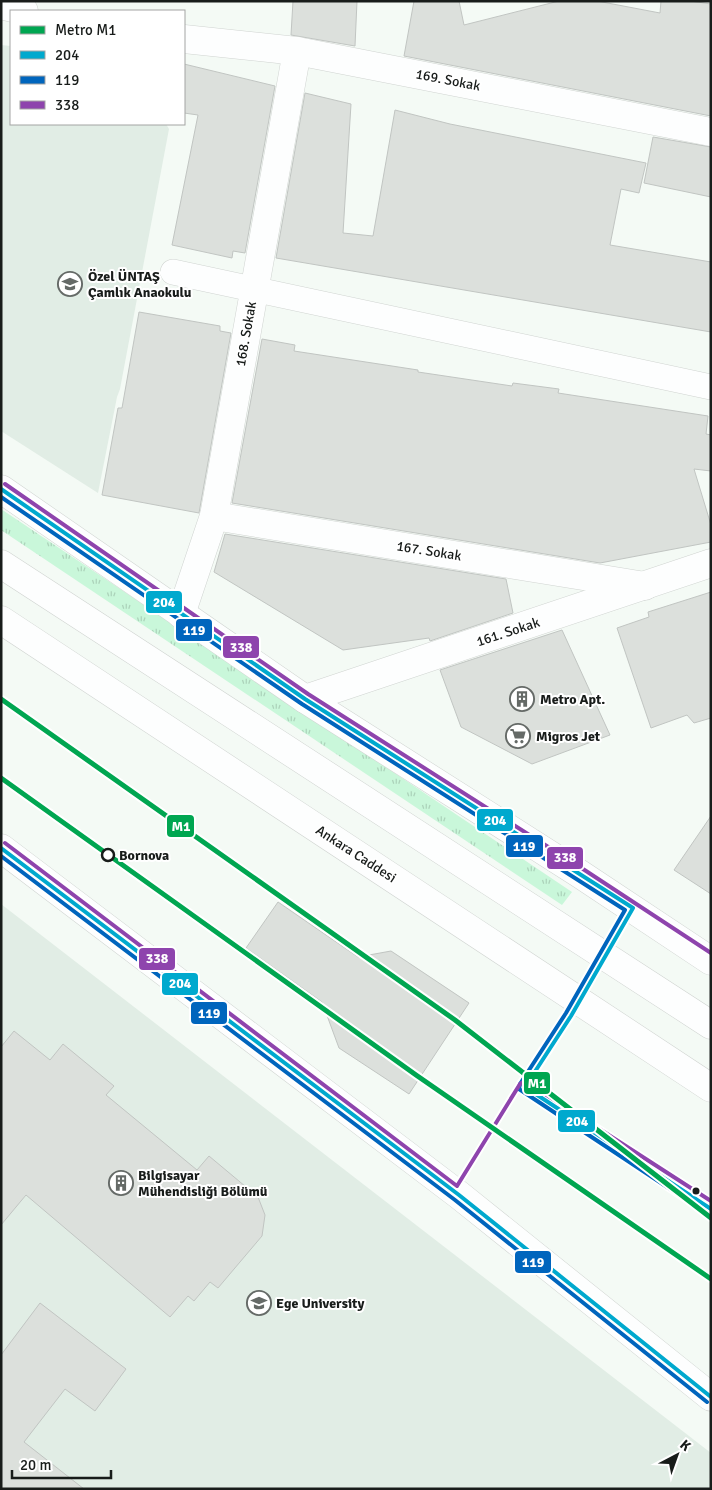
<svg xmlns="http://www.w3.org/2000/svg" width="712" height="1490" font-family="Signika,sans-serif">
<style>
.built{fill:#e1ede5}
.grass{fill:url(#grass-tufts)}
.building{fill:#dce0dc;stroke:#c1c5c2}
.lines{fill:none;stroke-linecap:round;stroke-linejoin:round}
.pedestrian-casing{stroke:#d0d4d1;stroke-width:26}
.minor-casing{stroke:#d0d4d1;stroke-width:29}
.secondary-casing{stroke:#d0d4d1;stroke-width:29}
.trunk-casing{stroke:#d0d4d1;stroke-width:29}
.pedestrian{stroke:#fdfefe;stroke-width:25}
.minor{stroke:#fdfefe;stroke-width:28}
.secondary{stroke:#fdfefe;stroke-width:28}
.trunk{stroke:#fdfefe;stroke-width:28}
.bus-1-casing{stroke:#fff;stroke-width:8}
.bus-2-casing{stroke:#fff;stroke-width:8}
.bus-3-casing{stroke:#fff;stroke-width:8}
.bus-1{stroke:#00a9ce;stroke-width:4}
.bus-2{stroke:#0065bd;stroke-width:4}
.bus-3{stroke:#8e44ad;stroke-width:4}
.metro-1-casing{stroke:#fff;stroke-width:9}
.metro-1{stroke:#00a651;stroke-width:5}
.stop-dot{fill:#fff;stroke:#181c1a;stroke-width:2.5}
.bus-dot{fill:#181c1a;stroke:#fff;stroke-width:2}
.labels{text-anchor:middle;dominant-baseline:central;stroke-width:4;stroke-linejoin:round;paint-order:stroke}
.street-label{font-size:14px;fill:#181c1a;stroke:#fff}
.poi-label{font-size:14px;font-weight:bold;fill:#181c1a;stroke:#fff;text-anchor:start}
.stop-label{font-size:14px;font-weight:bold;fill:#181c1a;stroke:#fff;text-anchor:start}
.line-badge{stroke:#fff;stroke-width:2}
.badge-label{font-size:14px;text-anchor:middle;font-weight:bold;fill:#fff}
</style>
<defs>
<pattern id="grass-tufts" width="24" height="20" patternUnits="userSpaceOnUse" patternTransform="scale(1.25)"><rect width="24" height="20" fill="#c9f7da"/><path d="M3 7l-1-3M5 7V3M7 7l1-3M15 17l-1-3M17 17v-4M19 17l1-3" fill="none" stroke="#acd3ba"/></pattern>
</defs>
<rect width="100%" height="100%" fill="#f4faf5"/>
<g class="built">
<path d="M1,45L11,46V124H166L169,129L120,389L117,397L98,493L1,431Z"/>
<path d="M1,904L711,1453V1489H1Z"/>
</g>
<path class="grass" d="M1,509L572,892L562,905L1,530Z"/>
<g class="building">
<path d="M293,1H357L355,46L291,35Z"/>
<path d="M414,1H459L464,25L559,1H597L660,13L661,1H690L711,4V116L404,56Z"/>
<path d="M184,64L275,86L245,253L233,251L232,258L172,245L198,115L184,113Z"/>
<path d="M305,93L351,104L343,233L373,236L395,110L450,124L646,163L639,193L621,189L610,245L711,262V332L276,258Z"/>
<path d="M653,137L711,147V197L644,183Z"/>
<path d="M139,312L220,326V331L231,333L199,513L102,495L118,408H122Z"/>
<path d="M262,339L295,345L294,351L418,370V372L512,386L513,383L559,389L558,393L708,416L706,434L711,435V471L694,469L711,525V542L600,563L232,503Z"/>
<path d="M225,534L506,579L513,613L430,641L429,638L343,650L214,572Z"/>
<path d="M711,592V718L694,723L687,715L651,728L617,628L649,617L648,612Z"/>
<path d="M562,630L610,735L532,764L461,727L440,670Z"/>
<path d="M711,816V894L674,870Z"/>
<path d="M278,902L358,957L391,951L469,1003L409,1094L339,1048L322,1002L246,948Z"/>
<path d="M14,1031L50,1060L63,1044L114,1086L106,1095L197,1170L209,1156L258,1197L265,1215L262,1236L218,1288L210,1282L194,1301L188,1296L170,1317L26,1195L1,1225V1047Z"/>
<path d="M40,1303L126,1369L95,1411L65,1389L24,1442L84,1489H1V1355Z"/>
</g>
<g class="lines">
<defs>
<path id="pedestrian" d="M173,272L711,387"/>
<g id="minor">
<path d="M1,5L24,11"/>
<path d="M184,39L297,51L711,132"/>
<path d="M214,516L645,586"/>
<path d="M181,614L214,516L297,51"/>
<path d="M305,699L711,563"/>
</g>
<g id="secondary">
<path d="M1,489L305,699L580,874L711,961"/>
<path d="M1,848L459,1195L711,1397"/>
</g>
<g id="trunk">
<path d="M1,564L711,1025"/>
<path d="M1,620L711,1088"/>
</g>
</defs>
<use href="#pedestrian" class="pedestrian-casing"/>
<use href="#minor" class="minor-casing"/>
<use href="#secondary" class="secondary-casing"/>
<use href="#trunk" class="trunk-casing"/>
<use href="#pedestrian" class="pedestrian"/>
<use href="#minor" class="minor"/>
<use href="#secondary" class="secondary"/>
<use href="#trunk" class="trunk"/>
<defs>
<g id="bus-1">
<path d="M1,489L305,699L633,908L571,1016L525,1087L711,1209"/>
<path d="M1,848L459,1195L711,1397"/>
</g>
<g id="bus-2">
<path d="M1,497L302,704L625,910L566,1013L520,1084L519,1089L708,1214"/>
<path d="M1,856L455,1200L707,1402"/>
</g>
<g id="bus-3">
<path d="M5,484L308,694L583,869L711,953"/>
<path d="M5,843L457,1186L520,1084L525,1081L711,1201"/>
</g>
</defs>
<use href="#bus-1" class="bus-1-casing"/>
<use href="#bus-2" class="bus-2-casing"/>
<use href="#bus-3" class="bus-3-casing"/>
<use href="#bus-1" class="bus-1"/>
<use href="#bus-2" class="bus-2"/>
<use href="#bus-3" class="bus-3"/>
<defs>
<g id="metro-1">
<path d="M1,699L455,1020L711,1218"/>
<path d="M1,778L416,1075L711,1279"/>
</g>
</defs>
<use href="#metro-1" class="metro-1-casing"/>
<use href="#metro-1" class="metro-1"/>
</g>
<defs>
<symbol id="school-ring" viewBox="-11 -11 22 22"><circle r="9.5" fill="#fff" stroke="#656a67" stroke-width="1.5"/><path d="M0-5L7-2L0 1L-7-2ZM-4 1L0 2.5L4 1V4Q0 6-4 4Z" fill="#656a67"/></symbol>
<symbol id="building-ring" viewBox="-11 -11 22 22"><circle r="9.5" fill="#fff" stroke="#656a67" stroke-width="1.5"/><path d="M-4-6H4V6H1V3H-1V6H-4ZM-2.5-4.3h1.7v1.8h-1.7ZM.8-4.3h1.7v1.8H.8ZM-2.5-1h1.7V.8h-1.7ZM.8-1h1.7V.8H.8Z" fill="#656a67"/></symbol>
<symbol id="supermarket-ring" viewBox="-11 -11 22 22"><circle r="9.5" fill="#fff" stroke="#656a67" stroke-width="1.5"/><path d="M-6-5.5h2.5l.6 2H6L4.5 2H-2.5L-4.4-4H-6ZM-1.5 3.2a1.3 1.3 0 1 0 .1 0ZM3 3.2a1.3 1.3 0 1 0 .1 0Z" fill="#656a67"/></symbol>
<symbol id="university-ring" viewBox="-11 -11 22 22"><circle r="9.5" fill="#fff" stroke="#656a67" stroke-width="1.5"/><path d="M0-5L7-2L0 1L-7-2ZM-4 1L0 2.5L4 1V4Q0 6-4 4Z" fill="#656a67"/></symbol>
</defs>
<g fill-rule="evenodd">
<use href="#school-ring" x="56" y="270" width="28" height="28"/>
<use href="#building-ring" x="508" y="685" width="28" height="28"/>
<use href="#supermarket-ring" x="504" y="722" width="28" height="28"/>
<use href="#building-ring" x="107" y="1169" width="28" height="28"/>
<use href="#university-ring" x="245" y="1289" width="28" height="28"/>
</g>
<circle class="stop-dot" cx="108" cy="855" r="6"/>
<circle class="bus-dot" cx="696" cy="1191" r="4.5"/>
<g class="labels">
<g class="street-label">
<text transform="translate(448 80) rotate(11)">169. Sokak</text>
<text transform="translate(246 334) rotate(-80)">168. Sokak</text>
<text transform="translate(429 551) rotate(9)">167. Sokak</text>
<text transform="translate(508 632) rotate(-18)">161. Sokak</text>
<text transform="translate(356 854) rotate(33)">Ankara Caddesi</text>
</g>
<g class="poi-label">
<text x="88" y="276">Özel ÜNTAŞ<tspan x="88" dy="16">Çamlık Anaokulu</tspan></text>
<text x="540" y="699">Metro Apt.</text>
<text x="536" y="736">Migros Jet</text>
<text x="138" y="1175">Bilgisayar<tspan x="138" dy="16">Mühendisliği Bölümü</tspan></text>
<text x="276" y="1303">Ege University</text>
</g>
<g class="stop-label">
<text x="119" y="855">Bornova</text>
</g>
</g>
<g class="line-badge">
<rect x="145" y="590" width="38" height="24" rx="5" fill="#00a9ce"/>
<rect x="175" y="618" width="38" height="24" rx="5" fill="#0065bd"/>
<rect x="222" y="635" width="38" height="24" rx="5" fill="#8e44ad"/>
<rect x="476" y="808" width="38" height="24" rx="5" fill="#00a9ce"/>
<rect x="166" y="814" width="29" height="24" rx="5" fill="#00a651"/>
<rect x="505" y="834" width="39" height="24" rx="5" fill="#0065bd"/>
<rect x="546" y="846" width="38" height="24" rx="5" fill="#8e44ad"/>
<rect x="138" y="947" width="38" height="24" rx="5" fill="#8e44ad"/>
<rect x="161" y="972" width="38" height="24" rx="5" fill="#00a9ce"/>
<rect x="190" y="1001" width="38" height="24" rx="5" fill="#0065bd"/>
<rect x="523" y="1071" width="28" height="24" rx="5" fill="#00a651"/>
<rect x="557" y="1109" width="39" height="24" rx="5" fill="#00a9ce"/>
<rect x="514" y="1250" width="38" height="24" rx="5" fill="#0065bd"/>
</g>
<g class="badge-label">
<text x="164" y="607">204</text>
<text x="194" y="635">119</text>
<text x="241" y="652">338</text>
<text x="495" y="825">204</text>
<text x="181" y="831">M1</text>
<text x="524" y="851">119</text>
<text x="565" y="862">338</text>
<text x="157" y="963">338</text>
<text x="180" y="988">204</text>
<text x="209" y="1018">119</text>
<text x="537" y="1088">M1</text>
<text x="577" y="1126">204</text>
<text x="533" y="1267">119</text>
</g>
<rect width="712" height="1490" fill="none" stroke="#181c1a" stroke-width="5"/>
<rect x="10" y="10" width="175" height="115" fill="#ffffff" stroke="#a3a4a3"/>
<rect x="20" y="26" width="25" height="8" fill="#00a651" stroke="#a3a4a3"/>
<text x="55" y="35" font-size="15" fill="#181c1a">Metro M1</text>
<rect x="20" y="51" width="25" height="8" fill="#00a9ce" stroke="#a3a4a3"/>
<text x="55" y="60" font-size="15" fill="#181c1a">204</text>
<rect x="20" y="76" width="25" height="8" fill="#0065bd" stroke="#a3a4a3"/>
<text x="55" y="85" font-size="15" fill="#181c1a">119</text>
<rect x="20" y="101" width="25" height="8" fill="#8e44ad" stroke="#a3a4a3"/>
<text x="55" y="110" font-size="15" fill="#181c1a">338</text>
<g transform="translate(677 1455) rotate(41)" stroke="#ffffff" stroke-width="4" paint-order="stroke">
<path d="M0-4L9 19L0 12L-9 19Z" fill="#181c1a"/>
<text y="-8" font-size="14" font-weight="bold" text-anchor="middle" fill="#181c1a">K</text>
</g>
<path d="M12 1470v8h99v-8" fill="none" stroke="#181c1a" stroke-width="2.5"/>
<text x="20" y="1470" font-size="15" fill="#181c1a" stroke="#ffffff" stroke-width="4" paint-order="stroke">20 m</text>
</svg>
